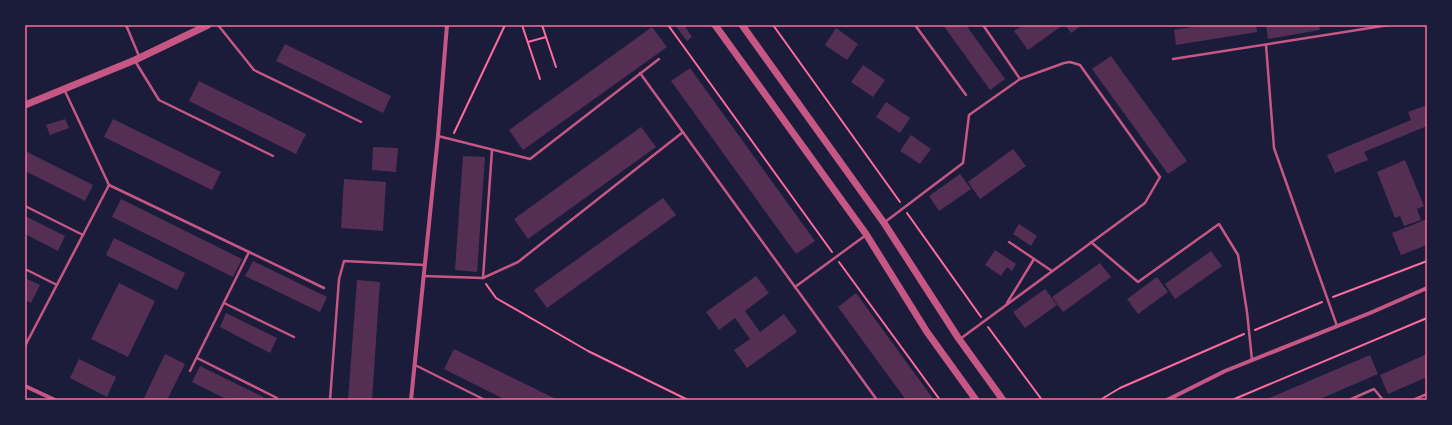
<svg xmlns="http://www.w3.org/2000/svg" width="1452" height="425" font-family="Commissioner,sans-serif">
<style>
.building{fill:#542f53}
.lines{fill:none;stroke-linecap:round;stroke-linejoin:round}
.path{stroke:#ff6b9d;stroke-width:2}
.service{stroke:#c65784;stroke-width:2.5}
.minor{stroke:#c65784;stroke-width:4}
.tertiary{stroke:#c65784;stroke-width:7}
.neatline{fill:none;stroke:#ff6b9d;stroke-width:1.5}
</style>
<rect width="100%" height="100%" fill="#1b1b3a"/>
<g class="building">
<path d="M675,25H684L692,37L687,41Z"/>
<path d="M943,25H966L1005,79L990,90Z"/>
<path d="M1023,25H1063L1028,50L1014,31Z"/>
<path d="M1065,25H1082L1071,33Z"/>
<path d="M1203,25H1256L1257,32L1176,45L1174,30Z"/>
<path d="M1266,25H1319L1320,30L1268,39Z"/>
<path d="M652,27L667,47L523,150L509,130Z"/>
<path d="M836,28L858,44L847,60L825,45Z"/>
<path d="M285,44L391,96L383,113L276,61Z"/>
<path d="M1111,56L1187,161L1168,174L1092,69Z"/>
<path d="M863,65L885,80L873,97L851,82Z"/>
<path d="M690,68L815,241L796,254L671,81Z"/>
<path d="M199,81L306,134L296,154L189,101Z"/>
<path d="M886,102L910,118L900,133L876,117Z"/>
<path d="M1427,105V126L1364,152L1368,160L1335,173L1327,155L1411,120L1408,112Z"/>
<path d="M65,119L69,128L50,135L46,125Z"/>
<path d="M113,119L221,172L212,190L104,137Z"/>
<path d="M641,127L656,147L528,239L514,219Z"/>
<path d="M911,135L931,149L920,164L900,151Z"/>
<path d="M373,147L398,148L396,172L372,170Z"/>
<path d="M1013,149L1026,166L980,199L968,182Z"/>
<path d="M25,151L93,185L85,201L25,171Z"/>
<path d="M463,156L485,157L477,272L455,270Z"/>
<path d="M1405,160L1424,206L1417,209L1421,220L1404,226L1400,216L1395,218L1377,172Z"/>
<path d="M960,174L971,189L939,211L929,196Z"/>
<path d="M344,179L386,182L383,231L341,228Z"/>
<path d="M663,198L676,215L547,308L534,290Z"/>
<path d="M121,199L242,259L233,277L112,217Z"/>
<path d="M25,216L65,236L58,251L25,234Z"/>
<path d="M1427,219V245L1401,255L1392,233Z"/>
<path d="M1019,224L1037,236L1031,246L1013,234Z"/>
<path d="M114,238L185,273L177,290L106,255Z"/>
<path d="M995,250L1016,264L1012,271L1007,267L1001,276L985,265Z"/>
<path d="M1211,251L1222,266L1175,299L1165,284Z"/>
<path d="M253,261L327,297L320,312L245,276Z"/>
<path d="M1100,263L1111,277L1063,312L1052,297Z"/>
<path d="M756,276L769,293L745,311L760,332L784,314L797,332L747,368L734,350L750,339L735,318L719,330L706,312Z"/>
<path d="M1157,277L1168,292L1138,314L1127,299Z"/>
<path d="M25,278L40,285L31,303L25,300Z"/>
<path d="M357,280L380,282L372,400H348Z"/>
<path d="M119,283L155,301L128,357L91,339Z"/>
<path d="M1045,289L1057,305L1025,328L1013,312Z"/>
<path d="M856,293L934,400H906L838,307Z"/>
<path d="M226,313L277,338L270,353L220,327Z"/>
<path d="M454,349L558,400H506L444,369Z"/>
<path d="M165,354L185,364L167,400H143Z"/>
<path d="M1427,354V377L1388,394L1380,375Z"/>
<path d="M1370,355L1378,374L1327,396L1317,400H1265Z"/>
<path d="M79,359L116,377L107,397L70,378Z"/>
<path d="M200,366L269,400H228L192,382Z"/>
</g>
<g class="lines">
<g class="path">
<path d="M522,25L540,79"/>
<path d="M542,25L556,67"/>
<path d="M668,25L832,252"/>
<path d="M773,25L900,202"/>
<path d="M528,42L546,37"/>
<path d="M454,133L505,25"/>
<path d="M907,213L981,317"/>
<path d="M839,262L940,400"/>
<path d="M486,284L496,298L588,351L688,400"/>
<path d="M1333,297L1427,261"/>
<path d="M988,327L1042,400"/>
<path d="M1255,330L1322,302"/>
<path d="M1100,400L1120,388L1244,334"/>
<path d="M1232,400L1427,318"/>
</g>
<g class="service">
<path d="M126,25L139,56"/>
<path d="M218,25L254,70L361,122"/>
<path d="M915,25L966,95"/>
<path d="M983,25L1020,79"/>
<path d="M1266,45L1274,148L1337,326"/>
<path d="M1173,59L1389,25"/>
<path d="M135,61L159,100L273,156"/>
<path d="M640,73L877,400"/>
<path d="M438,136L530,159L659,59"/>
<path d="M109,185L249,252L190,371"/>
<path d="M25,206L83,235"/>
<path d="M885,222L963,163L969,115L1020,79L1064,63L1070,62L1080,65L1160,177L1145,203L960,339"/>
<path d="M1009,242L1052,271"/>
<path d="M1091,242L1138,282L1219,224L1238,255L1247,312L1252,360"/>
<path d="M249,252L324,288"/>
<path d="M25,269L57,285"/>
<path d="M423,276L483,278L518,262L683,132"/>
<path d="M483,278L492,150"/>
<path d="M795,287L866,235"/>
<path d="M224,303L294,337"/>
<path d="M1007,303L1034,259"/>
<path d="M25,346L109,185L64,89"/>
<path d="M197,358L277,398"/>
<path d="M415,365L485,400"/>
<path d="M330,400L339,279L344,261L425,265"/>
<path d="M1349,400L1374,389L1383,400"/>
<path d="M1413,400L1427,394"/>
</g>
<g class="minor">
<path d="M25,386L55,400"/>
<path d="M411,400L438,136L447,25"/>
<path d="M1167,400L1225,371L1370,313L1427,288"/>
</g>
<g class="tertiary">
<path d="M715,25L866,234L927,332L976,400"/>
<path d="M742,25L884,223L959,339L1003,400"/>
<path d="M25,105L135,60L208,25"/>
</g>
</g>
<rect width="1452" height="425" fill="none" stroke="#1b1b3a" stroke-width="52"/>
<rect x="26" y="26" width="1400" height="373" class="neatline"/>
</svg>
